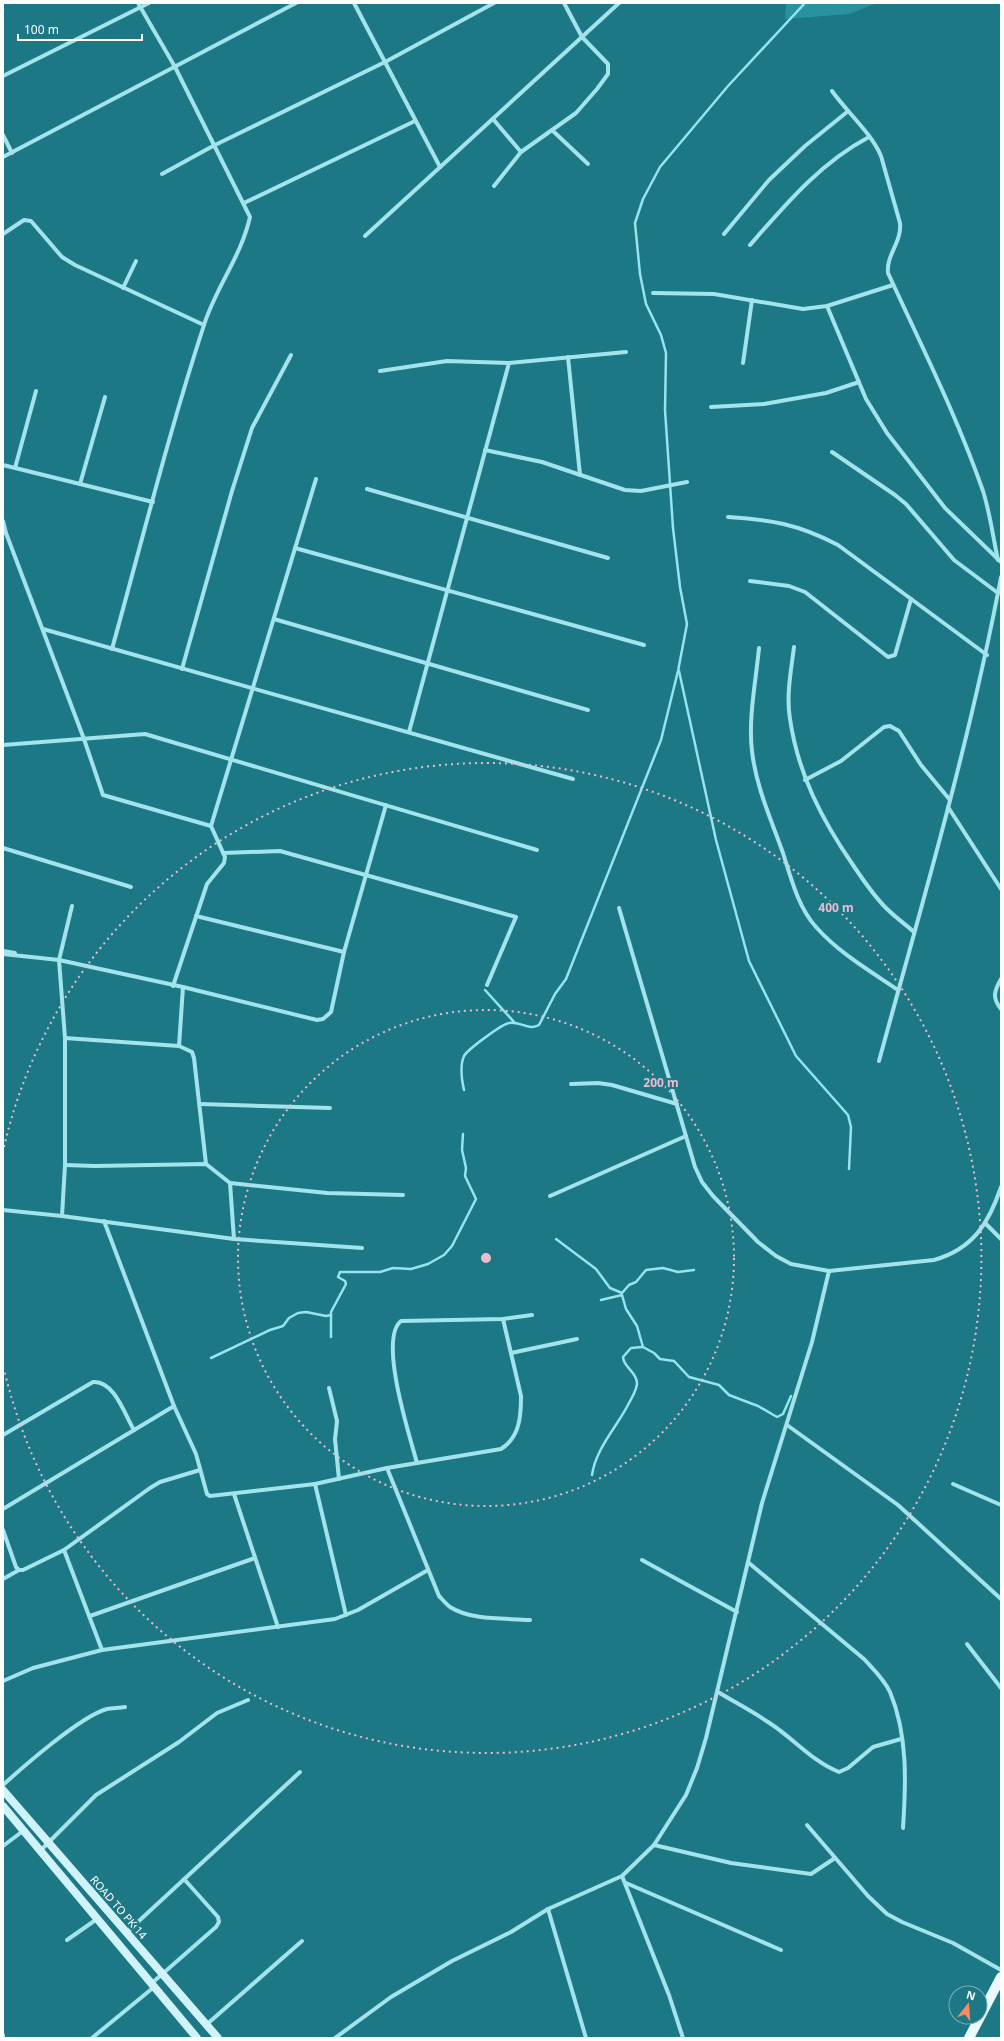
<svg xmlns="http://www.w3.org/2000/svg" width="1004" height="2041" font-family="'Noto Sans',sans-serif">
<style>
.green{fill:#28929f}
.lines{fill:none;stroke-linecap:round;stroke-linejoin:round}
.stream{stroke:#96e4ed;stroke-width:2.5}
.street{stroke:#a3e3eb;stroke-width:4}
.secondary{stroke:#cff3f8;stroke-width:8}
.primary{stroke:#e8fafe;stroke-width:10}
.ring{fill:none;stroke:#edbace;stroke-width:2;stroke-dasharray:2 4}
.labels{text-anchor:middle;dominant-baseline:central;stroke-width:4;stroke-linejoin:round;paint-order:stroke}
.street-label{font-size:11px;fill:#fff;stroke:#1c7885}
.centre{fill:#edbace;stroke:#1c7885;stroke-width:2}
.ring-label{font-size:12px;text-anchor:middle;font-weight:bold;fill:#edbace;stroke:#1c7885;stroke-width:4;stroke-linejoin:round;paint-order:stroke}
</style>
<rect width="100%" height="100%" fill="#1c7885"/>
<path class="green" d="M786,3H877L849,14L785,19Z"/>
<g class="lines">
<g class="stream">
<path d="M679,671L716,840L749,961L796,1056L848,1115L851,1127L849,1169"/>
<path d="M485,990L515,1023"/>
<path d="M464,1090C462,1081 460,1065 464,1056C467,1050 502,1024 509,1023C520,1021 529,1031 539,1025L555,994L566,979L661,740L678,671L687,624L680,587L673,528L665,410L666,353L661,335L646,304L640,274L635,223L643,199L660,167L728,86L805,3"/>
<path d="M556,1239L596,1269L610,1288L622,1293L629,1285L636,1282L646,1270L663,1268L678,1272L694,1270"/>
<path d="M601,1300L622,1295L626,1309L637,1326L643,1347L654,1353L660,1359L674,1361L689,1377L719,1385L729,1395L758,1406L777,1417L783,1414L791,1396"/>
<path d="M331,1337V1312L346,1284L345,1281L338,1277L340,1272H380L393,1268L411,1269L428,1264L444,1255L452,1246L476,1199L465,1176L466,1168L462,1150L463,1134"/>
<path d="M211,1358L270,1330L283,1326L289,1318L298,1313L306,1312L326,1316L331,1315"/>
<path d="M592,1475C596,1448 617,1427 629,1403C632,1397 637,1390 637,1383C637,1372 623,1367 623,1357L631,1348L643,1347"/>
</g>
<g class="street">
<path d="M354,3L440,167"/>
<path d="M3,76L149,3"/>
<path d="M832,91C847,112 872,134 881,156L900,223C902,242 886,255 888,273C921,345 957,416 983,491C990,513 993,537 998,560"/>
<path d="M493,119L521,152"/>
<path d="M553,131L588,164"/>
<path d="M3,135L12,153"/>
<path d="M3,157L296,3"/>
<path d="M162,174L213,146L385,62L494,3"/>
<path d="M494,186L521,152L576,113L597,89L608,74V64L582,37L564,3"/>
<path d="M244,203L415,121"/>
<path d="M3,234L24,220L31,221L62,257L75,265L204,325"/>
<path d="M724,234L769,180L805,146L847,112"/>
<path d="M365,236L619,3"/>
<path d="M750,245C786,204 820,163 869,137"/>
<path d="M123,288L136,261"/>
<path d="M653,293L714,294L803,309L827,306L893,285"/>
<path d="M827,306L866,399L887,433L945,508L1001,562"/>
<path d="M568,357L580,475"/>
<path d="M743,363L752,300"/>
<path d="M380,371L447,361L509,363L626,352"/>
<path d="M711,407L764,404L826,393L859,382"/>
<path d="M485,450L542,462L625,490L641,491L687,482"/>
<path d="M832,452L895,495L906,504L954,560L998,593"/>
<path d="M3,465L153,502"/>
<path d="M15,468L36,391"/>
<path d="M80,484L105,397"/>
<path d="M367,489L608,558"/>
<path d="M728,517C772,520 798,524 838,545L987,655"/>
<path d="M3,521L6,533"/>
<path d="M3,533H6L84,739L103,795L211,826"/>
<path d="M295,548L644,645"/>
<path d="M750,581L789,586L805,592L888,657L895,655L911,599"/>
<path d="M274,619L588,710"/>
<path d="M43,629L573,779"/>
<path d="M794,647C791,671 786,696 790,719C798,774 822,820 853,865C863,880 873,895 886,908C895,917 905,924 914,932"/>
<path d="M759,648C756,680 748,719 752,751C756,787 771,819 783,853C791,878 798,907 816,927C839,953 870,971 898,990"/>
<path d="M112,649C142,541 169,432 204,325C216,287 241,257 250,217L175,67L138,3"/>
<path d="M182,669L232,491L252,428L291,355"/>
<path d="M409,732L509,363"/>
<path d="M3,745L145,734L537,850"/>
<path d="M805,780L841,761L884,727L890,726L899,731L921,765L950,800"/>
<path d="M948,807L1001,889"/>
<path d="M3,848L131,887"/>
<path d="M223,853L280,851L516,917L487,985"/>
<path d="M619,908L695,1167L702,1182L713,1196L758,1242L776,1256L791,1264L829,1271L934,1260C973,1249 989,1223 1001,1187"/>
<path d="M196,916L344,952"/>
<path d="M3,951L15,953"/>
<path d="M3,954L59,960L183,987L317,1020L323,1019L331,1012L344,952L386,805"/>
<path d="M1001,979C994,991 992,998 1001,1009"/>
<path d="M173,986L207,884L224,863L225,857L211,826L316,479"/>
<path d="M65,1038L179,1046L192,1052L194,1058L206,1164"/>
<path d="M179,1046L183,987"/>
<path d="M879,1061C923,900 970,741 1001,577"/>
<path d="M571,1084L598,1083L612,1085L677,1104"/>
<path d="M200,1104L330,1108"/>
<path d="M65,1165L95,1166L206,1164L230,1183L327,1193L403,1195"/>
<path d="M230,1183L234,1239"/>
<path d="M550,1196L686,1136"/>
<path d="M3,1210L62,1216L234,1239L362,1248"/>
<path d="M62,1216L65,1165V1038L59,960L72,906"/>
<path d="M104,1221L174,1406L196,1454L207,1494L210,1496L315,1484L387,1468L501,1449C520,1437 521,1416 521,1396L503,1319"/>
<path d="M986,1224L1001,1239"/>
<path d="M511,1353L577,1339"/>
<path d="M329,1388L337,1421L335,1439L339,1479"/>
<path d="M787,1425L898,1505L1001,1599"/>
<path d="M3,1435L93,1382C114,1380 125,1415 134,1430"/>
<path d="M417,1463C410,1437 378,1339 401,1321L503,1319L532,1315"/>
<path d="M387,1468L439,1596C442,1599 446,1604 450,1607C472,1621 505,1618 530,1620"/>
<path d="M315,1484L346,1615"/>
<path d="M953,1484L1001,1505"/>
<path d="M234,1494L278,1627"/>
<path d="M3,1509L174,1406"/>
<path d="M3,1530L16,1567L19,1570H23L64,1550L150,1488L160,1482L200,1470"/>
<path d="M64,1550L102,1650"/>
<path d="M642,1560L737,1612"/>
<path d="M749,1563L864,1659C873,1669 884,1679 890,1692C908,1735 906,1783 903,1828"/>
<path d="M3,1579L19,1570"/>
<path d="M90,1616L255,1558"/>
<path d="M967,1644L1001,1688"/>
<path d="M3,1681L33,1668L102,1650L335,1619L358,1610L428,1570"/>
<path d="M718,1692C736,1703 754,1712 771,1724C794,1739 813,1762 839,1772L848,1768L873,1747L901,1739"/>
<path d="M3,1785C24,1766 81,1716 107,1709C113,1708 119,1708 125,1707"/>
<path d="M807,1825L868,1896L887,1914L902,1922L953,1943L1001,1970"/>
<path d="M654,1845L731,1863L811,1874L835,1858"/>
<path d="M3,1846L23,1831"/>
<path d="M40,1851L96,1795L179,1742L217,1713L248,1700"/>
<path d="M622,1876L669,1995L683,2038"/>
<path d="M626,1883L781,1950"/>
<path d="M548,1909L586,2038"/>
<path d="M127,1932L300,1772"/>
<path d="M67,1940L97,1919"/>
<path d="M152,1983L216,1927L219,1922L218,1917L184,1879"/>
<path d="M206,2025L302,1941"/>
<path d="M3,2035V2038"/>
<path d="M92,2038L154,1987"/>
<path d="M335,2038L391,1997L452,1961L511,1932L548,1909L622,1876L654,1845L686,1795L697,1768L706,1738L762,1503L812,1342L829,1271"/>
</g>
<g class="secondary">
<path d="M3,1790L218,2038"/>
<path d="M3,1806L197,2038"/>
</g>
<path class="primary" d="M969,2038L1001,1977"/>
</g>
<g class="ring">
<circle cx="486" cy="1258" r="248"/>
<path d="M4 1147A495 495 0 1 1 4 1369"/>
</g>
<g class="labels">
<g class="street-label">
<text transform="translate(119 1907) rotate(49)">ROAD TO PK 14</text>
</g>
</g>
<circle cx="486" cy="1258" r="6" class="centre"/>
<g class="ring-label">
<text x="836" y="912">400 m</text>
<text x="661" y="1087">200 m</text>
</g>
<rect width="1004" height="2041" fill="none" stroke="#ffffff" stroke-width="8"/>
<g transform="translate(968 2005) rotate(17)"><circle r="19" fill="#1c7885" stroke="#77aeb6"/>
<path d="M0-3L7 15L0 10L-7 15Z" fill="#fb8b61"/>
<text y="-6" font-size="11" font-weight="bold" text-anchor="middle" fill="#ffffff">N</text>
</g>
<path d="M18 34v6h124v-6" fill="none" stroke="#ffffff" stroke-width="2"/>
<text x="24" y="34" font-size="12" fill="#ffffff" stroke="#1c7885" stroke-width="3" paint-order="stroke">100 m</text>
</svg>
